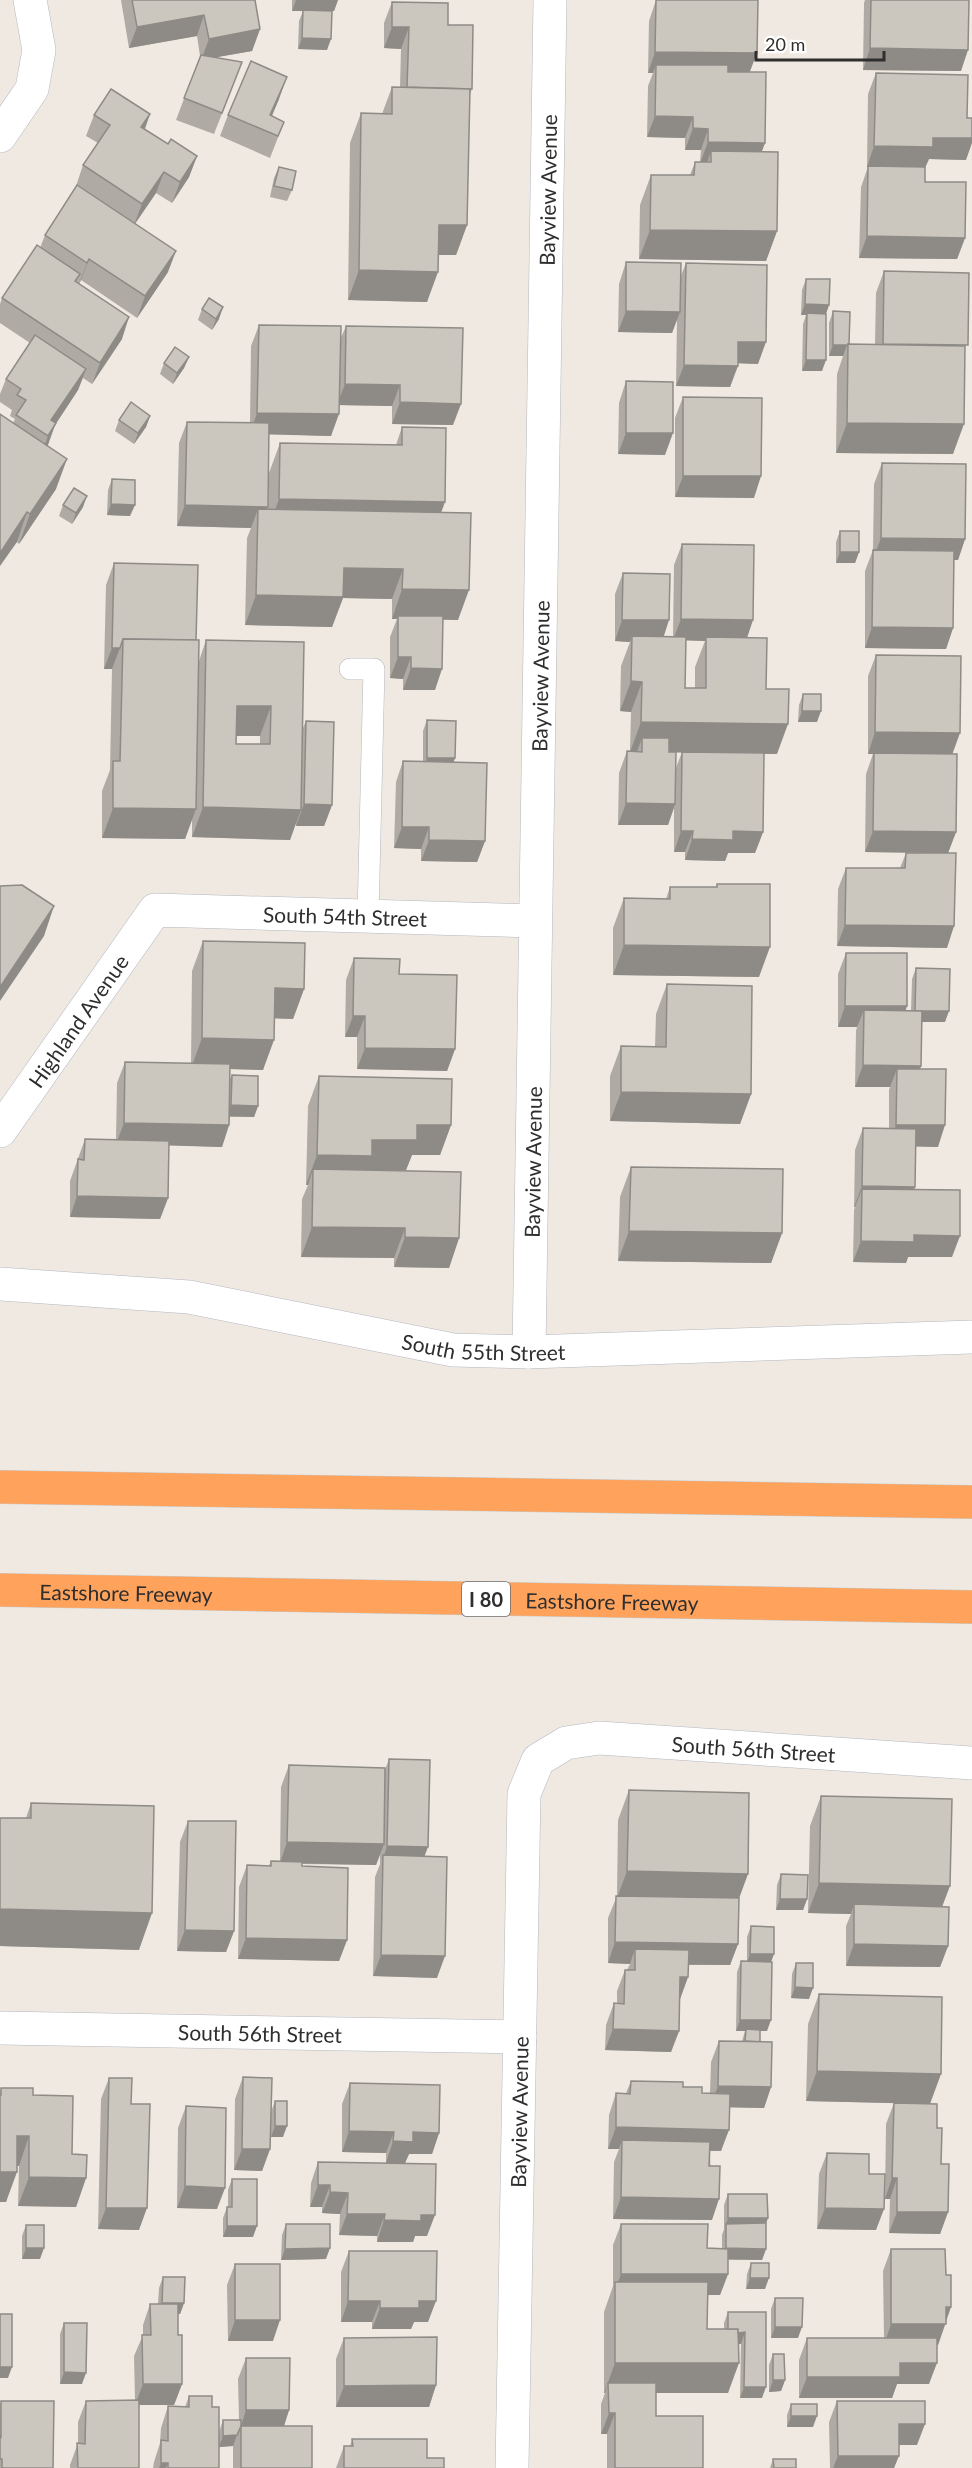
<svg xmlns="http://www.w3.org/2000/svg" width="972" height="2468" font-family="Lato,sans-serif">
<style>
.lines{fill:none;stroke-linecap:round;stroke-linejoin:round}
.service-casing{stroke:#b4b7c1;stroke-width:22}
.minor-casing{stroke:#b4b7c1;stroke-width:34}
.tertiary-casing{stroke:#b4b7c1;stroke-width:34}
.motorway-casing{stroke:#c9c9c9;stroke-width:34}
.service{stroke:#fff;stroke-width:21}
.minor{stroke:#fff;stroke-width:33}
.tertiary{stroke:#fff;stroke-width:33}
.motorway{stroke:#ffa35c;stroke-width:33}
.wall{fill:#afaba4;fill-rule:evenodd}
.shaded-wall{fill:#8e8b86}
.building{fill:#cbc7bf;stroke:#8e8b86;stroke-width:1.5;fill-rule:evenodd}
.labels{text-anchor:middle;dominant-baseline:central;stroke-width:4.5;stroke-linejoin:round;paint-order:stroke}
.shield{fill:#fff;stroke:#6d6d6d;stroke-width:1.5}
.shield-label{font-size:20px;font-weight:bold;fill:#2e2e2e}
.street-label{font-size:21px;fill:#2e2e2e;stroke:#fff}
</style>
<rect width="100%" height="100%" fill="#efe9e1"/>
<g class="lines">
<defs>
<path id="service" d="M350,669H374L368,916"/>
<g id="minor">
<path d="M0,136L32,89L39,50L30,0"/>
<path id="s1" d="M0,1131L155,910L534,921"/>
<path id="s2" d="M0,2028L520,2037"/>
<path id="s3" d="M512,2468L524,1794L538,1760L566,1743L599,1738L972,1763"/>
</g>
<g id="tertiary">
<path id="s4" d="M0,1284L189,1297L453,1350L529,1352L972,1337"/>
<path id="s5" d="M529,1352L550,0"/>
</g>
<g id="motorway">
<path d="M0,1487L972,1502"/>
<path id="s6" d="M0,1590L972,1607"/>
</g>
</defs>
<use href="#service" class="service-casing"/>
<use href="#minor" class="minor-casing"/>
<use href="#tertiary" class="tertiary-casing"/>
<use href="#motorway" class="motorway-casing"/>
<use href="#service" class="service"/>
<use href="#minor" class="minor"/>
<use href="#tertiary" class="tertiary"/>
<use href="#motorway" class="motorway"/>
</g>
<g class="wall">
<path d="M121,0H255L260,29L252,51L216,57L234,83L214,134L176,120L200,56L197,36L129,48Z"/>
<path d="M292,0H338L334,11H332L327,50L298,49L299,21L303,11H292Z"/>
<path d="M656,0L750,72L765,143L761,152L777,231L766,261L639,259L640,205L651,175H690L695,162H700L701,150H685V138L647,137L648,86L653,73H648L649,21Z"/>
<path d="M865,0H969L961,71L863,70L864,3Z"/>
<path d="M392,2L448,25L472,89L470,94L467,225L456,255H439L427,302L348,300L350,143L361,113L382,114L392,87H400L401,49L384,48V23Z"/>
<path d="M876,73L966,160L929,159L925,167V182L965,238L957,259L859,258L861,187L868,167H867L868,94Z"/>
<path d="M279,99L272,116L284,122L270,158L220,136L228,115Z"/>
<path d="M150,114L145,129L168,144L197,156L189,177L172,203L156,193L135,224L168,272L137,318L81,280L79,284L122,339L92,384L83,378L78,390L55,425L47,446L56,489L19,544L17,542L13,423L15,419L10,416L12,410L0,402V394L6,379L30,343L0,323V304L2,298L40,248L45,235L77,187L76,186L83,165L98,143L86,136L94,115Z"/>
<path d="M279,167L292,190L287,201L270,197L274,178Z"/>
<path d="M626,262L680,278L686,263L758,364L738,363L730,387L676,386L677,319L672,333L618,332L619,284Z"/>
<path d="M884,271L965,353L953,454L836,453L837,374L843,356H829V323L833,311L849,344H875L876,293Z"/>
<path d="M806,279L829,305L826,314L822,371H802L803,324L806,315H801L802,290Z"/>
<path d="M202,309L219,319L212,330L198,320Z"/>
<path d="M259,325L340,340L346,326L453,425L392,424V406L339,405L331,436L269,434L267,509H268L269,473L280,443L396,445L402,427L441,512L458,620L443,619L435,690H403V679L390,678V637L397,619H392V599L343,598L332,627L245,625L247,538L251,528L177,526L179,443L187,422L250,423L251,346Z"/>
<path d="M189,357L184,368L173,384L160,374L164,363Z"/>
<path d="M626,381L665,455L618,454L619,403Z"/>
<path d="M683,397L754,498L675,497V418Z"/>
<path d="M150,416L146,427L134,444L115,431L119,420Z"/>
<path d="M882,463L965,539L958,560H954L953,628L946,649L865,648V571L873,550L874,484Z"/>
<path d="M112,479L130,516L107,515L108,490Z"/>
<path d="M63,505L83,507L72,524L59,516Z"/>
<path d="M840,531L859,552L855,563H836V542Z"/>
<path d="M682,544L747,638L766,689L777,754H764L763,832L755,853H728L725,861L685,860V852H674V808L668,825H618L619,773L627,751L630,752L631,712L620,711L621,666L630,642L615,641V594L623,573L664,636H673L674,565ZM686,640L705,641L695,667V688H685ZM676,752H682L676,768Z"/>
<path d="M114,563L196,640L199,661L206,640L302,730L306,721L332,805L324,826H296V821L290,840L192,837V819L185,839L102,838V791L110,770L112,669H104L106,585ZM236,736H260V744H236Z"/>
<path d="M876,655L952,754L956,832L948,853L947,948L837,946L838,889L846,868H900L906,853H919L865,852L866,774L873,754H868V676Z"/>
<path d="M803,694L817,722H798L799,705Z"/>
<path d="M427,720L455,758L453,762L485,841L477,862L421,861V849L394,848L396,782L403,761H423V731Z"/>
<path d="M717,884L759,977L613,975V928L624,898L666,899L670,887H716Z"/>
<path d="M203,941L304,989L293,1019L274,1018L263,1070L230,1069V1079L232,1075L258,1106L254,1117H230L229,1125L222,1147L169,1145L168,1198L160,1219L70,1217V1181L85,1139L116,1140L117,1083L125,1062L191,1064L192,971Z"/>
<path d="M846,953L906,1010L911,1011L912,979L916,968L945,1022H922L921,1066L920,1069L938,1147L916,1146L915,1187L914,1189L952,1257H908L906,1263L853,1262L854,1210L855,1207H854L855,1150L863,1128L889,1129V1090L890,1087H855L856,1031L857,1027H838V974Z"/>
<path d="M354,958L399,974L455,1049L447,1071L357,1069V1037H345L346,980Z"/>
<path d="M667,984L751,1094L740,1124L610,1121V1076L621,1046L655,1047L656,1014Z"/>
<path d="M319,1076L451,1125L440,1155H412L406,1170H367L459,1238L449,1268L394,1267V1258L301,1257L302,1199L308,1185H306L308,1106Z"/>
<path d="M631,1167L782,1233L771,1263L618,1261L620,1197Z"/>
<path d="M389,1759L425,1856L437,1978L373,1976L375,1877L380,1864V1855L376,1865L302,1864V1866L347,1940L339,1961L238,1959L239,1887L247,1865L269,1866L271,1861H280L281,1787L289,1765L385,1770Z"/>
<path d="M629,1790L739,1899L738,1944L730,1965H688V1977L680,1999L679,2031L671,2052L605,2050L606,2025L614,2003H617V1991L625,1970H627L630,1964L608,1963V1918L617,1896L618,1820Z"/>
<path d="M821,1796L942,1906L948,1946L940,1967L846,1966V1926L851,1914L808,1913L810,1826Z"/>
<path d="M31,1803L139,1950L0,1946V1818H26Z"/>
<path d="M188,1821L234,1931L226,1952L177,1951L180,1842Z"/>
<path d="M781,1874L807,1899L803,1910H776L777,1885Z"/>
<path d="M751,1926L771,1962L767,2031H760V2042L771,2087L764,2108L729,2107L721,2151H710L712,2220L613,2219L614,2162L619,2149H608L609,2115L616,2093H626L631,2081L683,2087L702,2093H710L711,2062L719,2041H742L745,2031H736L737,1972L741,1961H747V1937Z"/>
<path d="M796,1963L809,1999L791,1998L792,1974Z"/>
<path d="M819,1994L930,2104L937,2128L948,2212L940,2234L889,2233L890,2199H885L886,2124L894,2103L806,2101L808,2024Z"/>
<path d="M243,2077L271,2112L275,2101L283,2137H271L270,2149L262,2171L234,2170L235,2099Z"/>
<path d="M109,2078L131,2104L139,2230L98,2229L101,2099Z"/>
<path d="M350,2083L439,2133L432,2154H409L405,2163H386V2153L342,2152V2104Z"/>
<path d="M1,2088L33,2095L86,2178L76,2207L18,2206L19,2166H17L6,2202H0V2092Z"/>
<path d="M186,2106L217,2209L177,2208L178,2128Z"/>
<path d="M827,2153L869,2174L876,2230L817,2229L819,2174Z"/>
<path d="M318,2162L427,2236H415L413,2242H377V2236L339,2235L340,2214L322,2213V2207H310L311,2183Z"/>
<path d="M232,2179L253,2237H223V2218L227,2207H228V2190Z"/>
<path d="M728,2194L766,2223V2249L762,2260H728V2274L720,2295H708L707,2329H724V2323L728,2312H766L762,2398H740L741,2344H739L728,2393H656V2416L703,2468H607V2434H601V2404L605,2393H604V2312L613,2286V2245L621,2224L707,2248L722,2249V2235L724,2229V2205Z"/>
<path d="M286,2224L326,2259L281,2260L282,2235Z"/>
<path d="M26,2225L40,2259H22V2236Z"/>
<path d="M891,2249L946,2322L938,2345H937L929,2384H897L892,2398H799V2360L807,2338H884L883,2271Z"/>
<path d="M349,2251L428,2322H414L411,2329H372V2322H341V2272Z"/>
<path d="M751,2263L765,2289H746L747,2274Z"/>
<path d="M235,2264L273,2341H228L227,2285Z"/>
<path d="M163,2277L184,2303L180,2314H178V2335L182,2384L174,2405H139V2468H70V2465L78,2443V2422L86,2401L135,2400L134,2356L143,2335V2325L150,2304H158L159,2288Z"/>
<path d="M775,2298L798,2338H771V2309Z"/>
<path d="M64,2323L82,2384H60V2334Z"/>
<path d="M344,2338L436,2385L429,2407H336V2359Z"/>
<path d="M773,2354L785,2380L781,2391L769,2392V2365Z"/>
<path d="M246,2358L289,2410L284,2426L312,2468H233V2446L219,2447V2468H153L154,2462L160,2443L161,2428L168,2406L185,2407L189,2396L212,2407L219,2432L223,2420H239L238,2379Z"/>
<path d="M1,2401L53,2468H0V2405Z"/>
<path d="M837,2401L917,2445H899L894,2468H830L829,2422Z"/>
<path d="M791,2404L813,2427H787V2415Z"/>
<path d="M352,2439L427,2458L444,2468H336L344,2446H350Z"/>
<path d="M773,2459L796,2468H770Z"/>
</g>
<g class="shaded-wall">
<path d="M296,0H338L334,11H292Z"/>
<path d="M204,15L197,36L129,48L137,27Z"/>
<path d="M392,27H409L401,49L384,48Z"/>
<path d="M260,29L252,51L201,60L209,39Z"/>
<path d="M302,38L331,39L327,50L298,49Z"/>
<path d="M870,48L968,50L961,71L863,70Z"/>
<path d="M655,52L757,53L749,74L656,65L653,73H648Z"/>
<path d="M287,77L279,99L265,131L270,115Z"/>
<path d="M150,114L142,136L141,127Z"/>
<path d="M655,116L693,117L685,138L647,137Z"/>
<path d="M693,128L708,129L701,150H685Z"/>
<path d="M933,138H972V143L966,160L929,159L925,168L867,167L874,146Z"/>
<path d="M708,142L765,143L757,164L711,151L707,163H700Z"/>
<path d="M197,156L189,177L172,203L180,182Z"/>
<path d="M164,172L156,193L134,225L142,204Z"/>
<path d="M439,225H467L456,255H428Z"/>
<path d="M650,230L777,231L766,261L639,259Z"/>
<path d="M867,236L965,238L957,259L859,258Z"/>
<path d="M176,251L168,272L137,318L145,296Z"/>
<path d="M89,259L81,280L79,284L87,263Z"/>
<path d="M359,270L438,272L427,302L348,300Z"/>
<path d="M805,304L829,305L825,316L807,313L806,315H801Z"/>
<path d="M223,307L219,319L212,330L216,319Z"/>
<path d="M626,311L680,312L672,333L618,332Z"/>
<path d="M129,317L122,339L92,384L100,363Z"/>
<path d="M738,342H766L758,364L731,363Z"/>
<path d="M833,345H847L843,356H829Z"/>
<path d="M189,357L184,368L173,384L177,373Z"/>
<path d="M806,360H826L822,371H802Z"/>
<path d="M684,365L738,366L730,387L676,386Z"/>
<path d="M86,369L78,390L55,425L48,445L40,457L48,436L51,420Z"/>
<path d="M345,384L400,385L392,406L337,405Z"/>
<path d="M400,402L461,404L453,425L392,424Z"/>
<path d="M257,413L339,414L331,436L250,434Z"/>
<path d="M150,416L146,427L134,444L138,433Z"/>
<path d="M847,423L964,424L953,454L836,453Z"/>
<path d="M626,433H673L665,455L618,454Z"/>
<path d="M67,459L56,489L19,544L30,514Z"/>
<path d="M683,476H761L754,498L675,497Z"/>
<path d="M87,496L83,507L72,524L76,513Z"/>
<path d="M279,499L445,502L434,532L268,529Z"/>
<path d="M111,504L135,505L130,516L107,515Z"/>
<path d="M185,505L268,507L260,528L258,509L251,528L177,526Z"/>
<path d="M27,512L17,542L0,566V553Z"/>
<path d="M881,538L965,539L958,560L873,559Z"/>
<path d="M840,552H859L855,563H836Z"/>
<path d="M344,568L403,569L392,599L343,598L332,627L245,625L256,595Z"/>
<path d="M402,589L469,590L458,620L398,619V616L397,619H392Z"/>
<path d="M681,619L753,620L746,641L706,637L705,641L673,640Z"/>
<path d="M622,620H669L662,642L632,636L630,642L615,641Z"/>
<path d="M872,627L953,628L946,649L865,648Z"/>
<path d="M112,648H120L112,669H104Z"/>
<path d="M398,657H411L403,679L390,678Z"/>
<path d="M411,668L442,669L435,690H403Z"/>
<path d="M631,681L642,682L631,712L620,711Z"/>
<path d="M237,706H271L260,736H226Z"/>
<path d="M802,711H821L817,722H798Z"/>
<path d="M641,722L788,724L777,754L642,752V738L637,752H630Z"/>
<path d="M875,732L960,733L952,755L868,754Z"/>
<path d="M427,758H455L451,769H423Z"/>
<path d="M626,803L675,804L668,825H618Z"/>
<path d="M304,804L332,805L324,826H296Z"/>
<path d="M203,807L301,810L290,840L192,837Z"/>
<path d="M113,808L196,809L185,839L102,838Z"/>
<path d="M402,827H429L421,849L394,848Z"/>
<path d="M681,831H693L685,852H674Z"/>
<path d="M733,831L763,832L755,853H728L725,861L685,860L692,839Z"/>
<path d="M873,831L956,832L948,853L865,852Z"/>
<path d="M429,840L485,841L477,862L421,861Z"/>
<path d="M54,906L44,936L0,1001V987Z"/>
<path d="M845,925L954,926L947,948L837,946Z"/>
<path d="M624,945L770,947L759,977L613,975Z"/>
<path d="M275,988L304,989L293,1019L264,1018Z"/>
<path d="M845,1006H907L900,1028L864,1010L857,1027H838Z"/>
<path d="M915,1011H949L945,1022H911Z"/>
<path d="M353,1016H365L357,1037H345Z"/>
<path d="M202,1038L274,1040L263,1070L191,1068Z"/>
<path d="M365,1048L455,1049L447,1071L357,1069Z"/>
<path d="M863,1065L921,1066L913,1087L897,1069L890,1087H855Z"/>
<path d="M621,1092L751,1094L740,1124L610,1121Z"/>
<path d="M231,1105L258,1106L254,1117L227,1116Z"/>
<path d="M124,1123L229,1125L222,1147L116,1144Z"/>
<path d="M417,1125H451L440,1155H412L406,1170H367L361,1186L313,1169L308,1185H306L317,1155L372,1140Z"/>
<path d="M896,1125H945L938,1147L888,1146Z"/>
<path d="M862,1186L915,1187L908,1208L862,1189L855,1207H854Z"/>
<path d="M77,1196L168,1198L160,1219L70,1217Z"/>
<path d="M312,1227L405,1228L394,1258L301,1257Z"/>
<path d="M629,1231L782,1233L771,1263L618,1261Z"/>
<path d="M914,1235L960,1236L952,1257H908L906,1263L853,1262L861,1241Z"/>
<path d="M405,1237L459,1238L449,1268L394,1267Z"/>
<path d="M287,1842L384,1844L376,1865L280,1863Z"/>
<path d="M387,1846L428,1847L420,1868L383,1859Z"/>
<path d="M627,1871L748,1874L737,1904L616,1901Z"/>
<path d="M819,1883L950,1886L939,1915L854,1904L851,1914L808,1913Z"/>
<path d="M780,1899H807L803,1910H776Z"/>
<path d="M0,1909L152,1913L139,1950L0,1946Z"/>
<path d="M185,1930L234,1931L226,1952L177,1951Z"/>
<path d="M246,1938L347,1940L339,1961L238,1959Z"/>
<path d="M615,1942L738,1944L730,1965L635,1964V1949L630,1964L608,1963Z"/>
<path d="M854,1944L948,1946L940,1967L846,1966Z"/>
<path d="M750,1954H774L770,1965H746Z"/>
<path d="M381,1955L445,1956L437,1978L373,1976Z"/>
<path d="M680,1977H688L680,1999L673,1998Z"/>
<path d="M795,1987L813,1988L809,1999L791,1998Z"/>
<path d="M740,2020H771L767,2031H736Z"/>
<path d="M613,2029L679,2031L671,2052L605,2050Z"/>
<path d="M817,2071L941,2074L930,2104L806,2101Z"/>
<path d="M718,2086L771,2087L764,2108L710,2107Z"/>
<path d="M275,2126H287L283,2137H271Z"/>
<path d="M616,2127L729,2130L721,2151L622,2149V2140L619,2149H608Z"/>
<path d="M349,2131L394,2132L386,2153L342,2152Z"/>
<path d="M413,2132L439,2133L432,2154H409L405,2163H386L393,2141Z"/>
<path d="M17,2136H29L19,2166L7,2165Z"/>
<path d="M242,2149H270L262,2171L234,2170Z"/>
<path d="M0,2172H17L6,2202H0Z"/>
<path d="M29,2177L86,2178L76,2207L18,2206Z"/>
<path d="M892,2178H897L890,2199H885Z"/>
<path d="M318,2185H330L322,2207H310Z"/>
<path d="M185,2186L225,2188L217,2209L177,2208Z"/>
<path d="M330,2192L348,2193L340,2214L322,2213Z"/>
<path d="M621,2197L719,2199L712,2220L613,2219Z"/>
<path d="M106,2208H147L139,2230L98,2229Z"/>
<path d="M825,2208L884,2209L876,2230L817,2229Z"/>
<path d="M897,2212H948L940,2234L889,2233Z"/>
<path d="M347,2214H385L377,2236L339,2235Z"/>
<path d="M421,2215H435L427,2236H415L413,2242H377L384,2220Z"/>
<path d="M728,2218H768L764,2230L726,2224L724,2229Z"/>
<path d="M227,2226H257L253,2237H223Z"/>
<path d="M26,2248H44L40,2259H22Z"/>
<path d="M330,2248L326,2259L281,2260L285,2249Z"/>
<path d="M726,2248L766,2249L762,2260L722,2259Z"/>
<path d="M621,2274H728L720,2295H615V2291Z"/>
<path d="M750,2278H769L765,2289H746Z"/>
<path d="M348,2301H380L372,2322H341Z"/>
<path d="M419,2301H436L428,2322H414L411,2329H372L380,2308Z"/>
<path d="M162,2303H184L180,2314H158Z"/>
<path d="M946,2307H951L938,2345H884L891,2324Z"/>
<path d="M235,2320H280L273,2341H228Z"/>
<path d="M775,2327H802L798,2338H771Z"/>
<path d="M745,2332L741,2344H724L728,2333Z"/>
<path d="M615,2363H739L728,2393H608V2383L605,2393H604Z"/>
<path d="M900,2363H937L929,2384H897L892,2398H799L807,2377Z"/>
<path d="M0,2367H12L8,2378H0Z"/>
<path d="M64,2372L86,2373L82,2384H60Z"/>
<path d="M773,2380H785L781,2391L769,2392Z"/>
<path d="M143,2384H182L174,2405H135Z"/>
<path d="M436,2385L429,2407H336L344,2386Z"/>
<path d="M744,2387H766L762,2398H740Z"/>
<path d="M246,2410H289L282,2432L241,2426Z"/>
<path d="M609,2413H615L607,2434H601Z"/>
<path d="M791,2416H817L813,2427H787Z"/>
<path d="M899,2424H925L917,2445H892Z"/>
<path d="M237,2435L233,2446L219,2447L223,2436Z"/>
<path d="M838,2456H899L894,2468H833Z"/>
<path d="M161,2463H168L166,2468H159Z"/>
</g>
<g class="building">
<path d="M132,0H255L260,29L209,39L204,15L137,27Z"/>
<path d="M656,0H758L757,53L655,52Z"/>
<path d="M871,0H969L968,50L870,48Z"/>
<path d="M392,2L448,3V25H473L472,89L407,87L409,27H392Z"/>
<path d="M303,10L332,11L331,39L302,38Z"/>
<path d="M201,55L242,62L222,113L184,98Z"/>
<path d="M251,61L287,77L270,115L284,122L278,136L228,115Z"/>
<path d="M656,65H728V72H766L765,143L708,142V129L693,128V117L655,116Z"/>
<path d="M876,73L968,75L967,118H972V138H933V147L874,146Z"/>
<path d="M392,87L470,89L467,225H439L438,272L359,270L361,113L392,114Z"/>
<path d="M111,89L150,114L141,127L168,144L171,139L197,156L180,182L164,172L142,204L83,165L110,125L94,115Z"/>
<path d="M711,151L778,152L777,231L650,230L651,175H694L695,162H711Z"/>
<path d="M868,166L925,167V182H966L965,238L867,236Z"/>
<path d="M279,167L296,171L292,190L274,186Z"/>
<path d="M77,185L176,251L145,296L89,259L87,263L45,235Z"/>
<path d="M37,245L80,274L75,281L129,317L100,363L2,298Z"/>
<path d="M626,262L681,263L680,312L626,311Z"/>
<path d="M686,263L767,265L766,342H738V366L684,365Z"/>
<path d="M884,271L969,273L968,345L883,344Z"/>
<path d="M806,279H830L829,305L805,304Z"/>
<path d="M209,298L223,307L216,319L202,309Z"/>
<path d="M833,311L850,312L849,344H848V345H833Z"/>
<path d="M807,313L826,314V360H806Z"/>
<path d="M259,325L341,326L339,414L257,413Z"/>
<path d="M346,326L463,328L461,404L400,402V385L345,384Z"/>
<path d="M35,335L86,369L51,420L56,423L48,436L16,415L26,400L17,395L21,389L6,379Z"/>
<path d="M848,344L965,346L964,424L847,423Z"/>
<path d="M175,347L189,357L177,373L164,363Z"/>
<path d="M626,381L673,382V433H626Z"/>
<path d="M683,397L762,398L761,476H683Z"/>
<path d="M131,402L150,416L138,433L119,420Z"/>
<path d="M0,414L67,459L30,514L27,512L0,553Z"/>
<path d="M187,422L269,423L268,507L185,505Z"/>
<path d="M402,427L446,428L445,502L279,499L280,443L402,445Z"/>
<path d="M882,463L966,464L965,539L881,538Z"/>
<path d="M112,479L135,480V505L111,504Z"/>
<path d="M74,488L87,496L76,513L63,505Z"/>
<path d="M258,509L471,513L469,590L402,589L403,569L344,568L343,597L256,595Z"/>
<rect x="840" y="531" width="19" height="21"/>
<path d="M682,544L754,545L753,620L681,619Z"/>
<path d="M873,550L954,551L953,628L872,627Z"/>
<path d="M114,563L198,565L196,640L123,639L120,648H112Z"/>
<path d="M623,573L670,574L669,620H622Z"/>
<path d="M398,616H443L442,669L411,668V657H398Z"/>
<path d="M632,636L686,637L685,688H706V637L767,638L766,689H789L788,724L641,722L642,682L631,681Z"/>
<path d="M123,639L199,640L196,809L113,808V761H120Z"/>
<path d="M206,640L304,642L301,810L203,807ZM237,706H271L270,744H236Z"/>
<path d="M876,655L961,656L960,733L875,732Z"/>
<path d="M803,694H821V711H802Z"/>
<path d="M427,720L456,721L455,758H427Z"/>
<path d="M306,721L334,722L332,805L304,804Z"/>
<path d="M642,738H669V752H676L675,804L626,803L627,751L642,752Z"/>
<path d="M682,752L764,753L763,832L733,831V840L692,839L693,831H681Z"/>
<path d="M874,753L957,754L956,832L873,831Z"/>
<path d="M403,761L487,763L485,841L429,840V827H402Z"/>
<path d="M906,853H956L954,926L845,925L846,868H905Z"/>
<path d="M717,884H770V947L624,945V898L670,899V887H717Z"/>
<path d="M22,885L54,906L0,987V886Z"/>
<path d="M203,941L305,943L304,989L275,988L274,1040L202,1038Z"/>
<path d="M846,953H907V1006H845Z"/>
<path d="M354,958L400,959L399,974L457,975L455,1049L365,1048V1016H353Z"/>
<path d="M916,968L950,969L949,1011H915Z"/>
<path d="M667,984L752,986L751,1094L621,1092V1046L666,1047Z"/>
<path d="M864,1010L922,1011L921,1066L863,1065Z"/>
<path d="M125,1062L230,1064L229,1125L124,1123Z"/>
<path d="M897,1069H946L945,1125H896Z"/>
<path d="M232,1075L258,1076V1106L231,1105Z"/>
<path d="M319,1076L452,1079L451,1125H417V1140H372V1156L317,1155Z"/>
<path d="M863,1128L916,1129L915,1187L862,1186Z"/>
<path d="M85,1139L169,1141L168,1198L77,1196L78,1159L84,1160Z"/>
<path d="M631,1167L783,1169L782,1233L629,1231Z"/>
<path d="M313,1169L461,1172L459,1238L405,1237V1228L312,1227Z"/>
<path d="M862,1189L960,1190V1236L914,1235V1242L861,1241Z"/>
<path d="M389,1759L430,1760L428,1847L387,1846Z"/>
<path d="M289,1765L385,1768L384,1844L287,1842Z"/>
<path d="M629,1790L749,1793L748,1874L627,1871Z"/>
<path d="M821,1796L952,1799L950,1886L819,1883Z"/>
<path d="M31,1803L154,1806L152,1913L0,1909V1818H31Z"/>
<path d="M188,1821H236L234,1931L185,1930Z"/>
<path d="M383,1855L447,1857L445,1956L381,1955Z"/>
<path d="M271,1861L302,1862V1866L348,1868L347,1940L246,1938L247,1865L271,1866Z"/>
<path d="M781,1874L808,1875L807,1899H780Z"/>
<path d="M616,1896L739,1898L738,1944L615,1942Z"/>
<path d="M854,1904L949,1907L948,1946L854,1944Z"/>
<path d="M751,1926L774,1927V1954H750Z"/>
<path d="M635,1949L689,1950L688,1977H680L679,2031L613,2029L614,2003L624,2004L625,1970H635Z"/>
<path d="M741,1961L772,1962L771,2020H740Z"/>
<path d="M796,1963H813V1988L795,1987Z"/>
<path d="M819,1994L942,1997L941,2074L817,2071Z"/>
<path d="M746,2029L760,2030V2042L745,2041Z"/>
<path d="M719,2041L772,2042L771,2087L718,2086Z"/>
<path d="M243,2077L272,2078L270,2149H242Z"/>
<path d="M109,2078H132L131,2104H150L147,2208H106Z"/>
<path d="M631,2081L683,2082V2087H702V2093L730,2094L729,2130L616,2127V2093L630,2094Z"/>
<path d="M350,2083L440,2085L439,2133L413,2132V2142L393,2141L394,2132L349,2131Z"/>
<path d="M1,2088H33V2095L73,2096L72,2154L87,2155L86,2178L29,2177V2136H17V2172H0V2095H1Z"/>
<rect x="275" y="2101" width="12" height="25"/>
<path d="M894,2103L937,2104V2128H942L941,2164H949L948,2212H897V2178H892Z"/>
<path d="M186,2106L226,2108L225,2188L185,2186Z"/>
<path d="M622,2140L710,2142L709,2166H720L719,2199L621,2197Z"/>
<path d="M827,2153L869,2154V2174H885L884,2209L825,2208Z"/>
<path d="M318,2162L436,2164L435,2215H421V2221L384,2220L385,2214H347L348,2193L330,2192V2185H318Z"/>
<path d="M232,2179H257V2226H227V2207H232Z"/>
<path d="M728,2194H767L768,2218H728Z"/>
<path d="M766,2223V2249L726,2248V2224Z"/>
<path d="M286,2224H330V2248L285,2249Z"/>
<path d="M621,2224H708L707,2248L728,2249V2274H621Z"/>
<rect x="26" y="2225" width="18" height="23"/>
<path d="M891,2249H945L946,2275H951V2307H946V2324H891Z"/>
<path d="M349,2251H437L436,2301H419V2308H380V2301H348Z"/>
<path d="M751,2263H769V2278H750Z"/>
<rect x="235" y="2264" width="45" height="56"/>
<path d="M163,2277H185L184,2303H162Z"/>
<path d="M615,2282H708L707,2329H738L739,2363H615Z"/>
<path d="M775,2298H803L802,2327H775Z"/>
<path d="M150,2304H178V2335H182V2384H143L142,2335H151Z"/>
<path d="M728,2312H766V2387H744L745,2332L738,2333V2329H728Z"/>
<rect x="0" y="2314" width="12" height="53"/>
<path d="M64,2323H87L86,2373L64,2372Z"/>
<path d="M437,2337L436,2385L344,2386V2338Z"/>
<path d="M807,2338H937V2363H900V2377H807Z"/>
<path d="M773,2354H784L785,2380H773Z"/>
<path d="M246,2358H290L289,2410H246Z"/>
<path d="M608,2383H656V2416H703V2468H615V2413H609Z"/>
<path d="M189,2396H212V2407H219V2468H168V2463H161V2440L168,2441V2406L189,2407Z"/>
<path d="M139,2400V2468H78L77,2443L85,2444L86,2401Z"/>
<path d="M1,2401H54L53,2468H2V2459H0V2436L1,2437Z"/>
<path d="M837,2401H925V2424H899V2456H838Z"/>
<rect x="791" y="2404" width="26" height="12"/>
<path d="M223,2420H241V2426L237,2435L223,2436Z"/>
<rect x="241" y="2426" width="71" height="42"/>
<path d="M352,2439H427V2458H444V2468H344V2446H353Z"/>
<path d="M773,2459H796V2468H774Z"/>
</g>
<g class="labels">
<rect class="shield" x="462" y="1582" width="48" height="34" rx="4.5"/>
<g class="shield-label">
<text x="486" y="1599">I 80</text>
</g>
<g class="street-label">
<text stroke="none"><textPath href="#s5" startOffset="1162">Bayview Avenue</textPath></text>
<text stroke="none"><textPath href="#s5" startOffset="676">Bayview Avenue</textPath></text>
<text stroke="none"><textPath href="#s1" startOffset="460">South 54th Street</textPath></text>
<text stroke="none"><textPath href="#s1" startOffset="135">Highland Avenue</textPath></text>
<text stroke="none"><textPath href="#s5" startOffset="190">Bayview Avenue</textPath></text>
<text stroke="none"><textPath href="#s4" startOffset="489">South 55th Street</textPath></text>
<text stroke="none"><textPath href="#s6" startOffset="126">Eastshore Freeway</textPath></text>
<text stroke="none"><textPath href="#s6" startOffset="612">Eastshore Freeway</textPath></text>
<text stroke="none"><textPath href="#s3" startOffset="932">South 56th Street</textPath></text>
<text stroke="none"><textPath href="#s2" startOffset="260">South 56th Street</textPath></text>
<text stroke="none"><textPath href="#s3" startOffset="356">Bayview Avenue</textPath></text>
</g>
</g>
<path d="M756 51v9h128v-9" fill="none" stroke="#2e2e2e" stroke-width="3"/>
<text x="765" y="51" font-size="18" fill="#2e2e2e" stroke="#ffffff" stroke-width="4.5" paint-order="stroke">20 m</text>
</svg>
